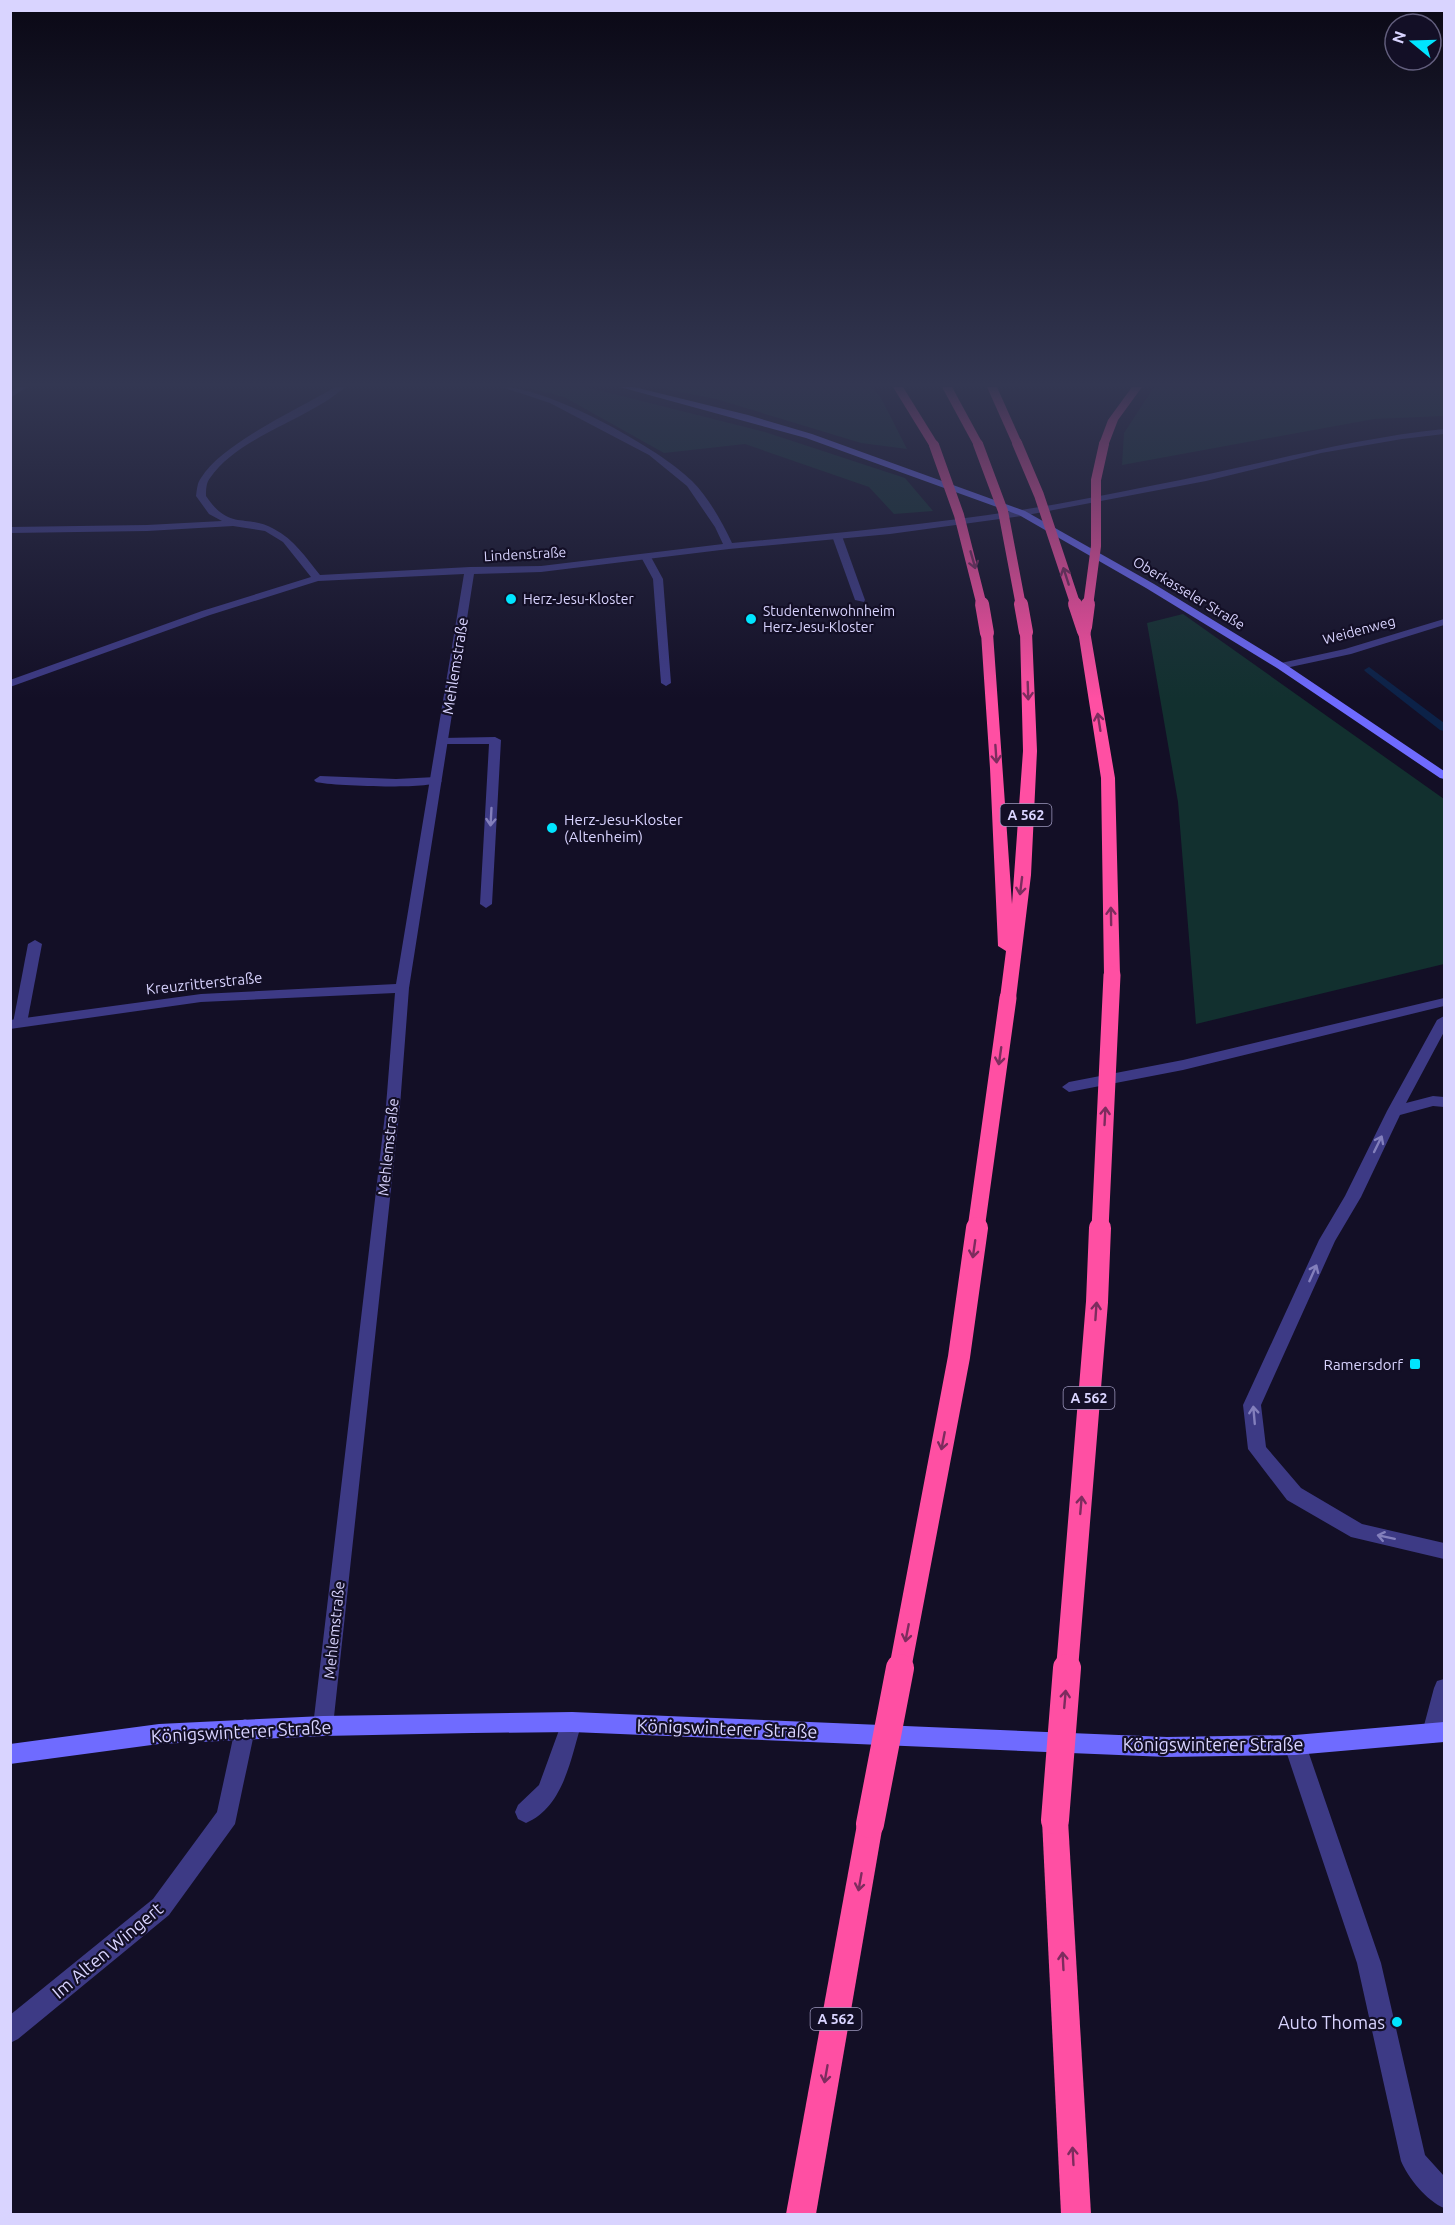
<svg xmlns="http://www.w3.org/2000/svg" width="1455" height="2225" font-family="Ubuntu,sans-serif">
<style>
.green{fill:#12302f}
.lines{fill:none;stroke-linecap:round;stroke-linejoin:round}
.stream{fill:#0c2248;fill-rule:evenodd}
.lane{fill:#3d3a85;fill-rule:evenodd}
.street{fill:#3d3a85;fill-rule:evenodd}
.secondary{fill:#6f6bff;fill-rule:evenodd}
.highway{fill:#ff4fa3;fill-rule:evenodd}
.highway-bridge-far4{stroke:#ff4fa3;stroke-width:10}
.highway-bridge-far3{stroke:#ff4fa3;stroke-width:14}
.highway-bridge-far2{stroke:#ff4fa3;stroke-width:17}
.highway-bridge-far1{stroke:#ff4fa3;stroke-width:22}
.highway-bridge{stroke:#ff4fa3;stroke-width:28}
.oneway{stroke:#7d2c5e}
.oneway2{stroke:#837fbc}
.poi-dot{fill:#00e5ff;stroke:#130f26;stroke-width:2}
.labels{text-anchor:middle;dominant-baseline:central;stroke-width:4.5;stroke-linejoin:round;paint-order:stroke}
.far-street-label{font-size:14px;fill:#d9d4ff;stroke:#130f26}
.far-poi-label{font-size:14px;fill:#d9d4ff;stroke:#130f26;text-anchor:start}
.shield{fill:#130f26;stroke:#9e99be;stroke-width:1.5}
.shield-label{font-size:14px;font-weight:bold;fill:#d9d4ff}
.street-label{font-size:15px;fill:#d9d4ff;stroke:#130f26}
.poi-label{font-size:15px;fill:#d9d4ff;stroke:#130f26;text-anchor:start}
.near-street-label{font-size:18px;fill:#d9d4ff;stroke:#130f26}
.near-poi-label{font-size:18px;fill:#d9d4ff;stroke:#130f26;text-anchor:end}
</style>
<rect width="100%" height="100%" fill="#130f26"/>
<g class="green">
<path d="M524,387H586L765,432L905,478L933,511L894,514L869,487L745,444L664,453L564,397Z"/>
<path d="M655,387H872L880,396L907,449L861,443L716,399Z"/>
<path d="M1154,387H1444V416L1374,419L1122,465L1124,433Z"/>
<path d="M1183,614L1444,799V964L1196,1024L1178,802L1147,623Z"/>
</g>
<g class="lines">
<path class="stream" d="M1369,667L1444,723V731L1440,730L1366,672L1364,670Z"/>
<g class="lane">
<path d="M837,533L842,536L865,600L864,602L855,600L832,536Z"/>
<path d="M646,554L651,557L663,579L671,683L666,686L661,683L653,579L641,557Z"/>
<path d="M495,737L501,740L492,904L486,908L480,904L489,744H442L436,741L442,738Z"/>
<path d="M320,776L396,779L436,777L442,781C432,790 333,786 316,782L314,780Z"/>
<path d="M35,940L42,944L27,1023L20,1027L13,1023L28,944Z"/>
<path d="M1444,998V1006L1183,1070L1069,1092L1062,1087L1069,1082L1183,1060Z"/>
<path d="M1444,1016V1032L1406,1103L1433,1096L1444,1097V1107L1433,1106L1400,1115L1361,1197L1335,1241L1261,1405L1266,1447L1301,1488L1362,1524L1444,1543V1559L1351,1537L1287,1500L1248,1449L1243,1405L1319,1240L1345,1196L1387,1111L1437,1020Z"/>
<path d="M1444,1679V1729L1440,1740L1433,1743L1426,1740L1422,1733L1434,1688L1437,1681Z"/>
<path d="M572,1712L579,1715L582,1722C571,1757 564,1807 526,1823L518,1819L515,1812L518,1805L539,1785L562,1722L565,1715Z"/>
<path d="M245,1719L252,1722L255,1729L235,1824L169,1915L18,2039L10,2043V2015L153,1899L217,1812L235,1729L238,1722Z"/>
<path d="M1295,1735L1302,1738L1306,1745L1381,1963L1425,2155L1444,2176V2208C1427,2201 1408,2178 1401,2161L1357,1963L1284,1745L1288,1738Z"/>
</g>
<g class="street">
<path d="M18,387H27L10,398V392Z"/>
<path d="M335,387H345C308,420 239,436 210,478C206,483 206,490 206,496C230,532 246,513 274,529C294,539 306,558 320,575L470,567L541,566L723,544L715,527L687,486L649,455L550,403L502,387C548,387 659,448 692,481C709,498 722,522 732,543C829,534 925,525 1021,510C1066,503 1110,494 1155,485C1251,467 1346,439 1444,429V434L1402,439L1321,453L1206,481L1022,516L890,534L729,549L541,572L474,574L409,988L400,1106L333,1726L330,1733L323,1736L316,1733L313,1726L386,1106L395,993L201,1002L10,1029V1020L201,994L396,984L464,574L318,581L210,615L10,687V680L202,611L311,577L283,542L265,531L233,526L147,531L10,533V527L147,525L222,521L209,514L196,496C197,490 197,483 201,478C222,443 299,409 335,387Z"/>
<path d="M1444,619V625L1351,654L1281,669L1276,666L1281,663L1345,649Z"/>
</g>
<g class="secondary">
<path d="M620,387H634L748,415L812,434L1025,511L1154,584L1285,664L1444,771V779L1440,778L1277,668L1146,588L1019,515L806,438Z"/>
<path d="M572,1712L1167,1737L1295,1735L1444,1722V1742L1295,1755L1167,1757L572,1732L472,1733L323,1736L159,1744L10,1764V1744L159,1724L323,1716Z"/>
</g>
<g class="highway">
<path d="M893,387H903L939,445L938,447H930Z"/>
<path d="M942,387H952L983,444L982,446L973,444Z"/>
<path d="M987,387H997L1022,443L1021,445L1012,443Z"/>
<path d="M1132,387H1142L1118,420L1108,446H1100L1099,444L1108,420Z"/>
<path d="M1084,627L1090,631L1115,778L1120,975L1112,980L1104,975L1101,778L1078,631Z"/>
<path d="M1026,628L1032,632L1037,751L1031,875L1016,998L1014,1002H1002L1000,998L1006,951L998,946L990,768L981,633L987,629L993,633L1012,904L1023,751L1020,632Z"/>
<path d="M1055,1807L1064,1811L1068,1820L1091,2214H1061L1042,1820L1046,1811Z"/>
<path d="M870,1811L879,1815L883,1824L816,2214H786L857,1824L861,1815Z"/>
</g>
<g class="highway-bridge-far4">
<path d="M1017,443L1039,495L1076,606"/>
<path d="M978,444L1003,511L1021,606"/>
<path d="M934,445L959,515L982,606"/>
<path d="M1088,606L1096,546V480L1104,444"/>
</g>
<g class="highway-bridge-far3">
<path d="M982,604L987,633"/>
<path d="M1021,604L1026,632"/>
<path d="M1075,604L1084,631"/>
<path d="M1085,627L1088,604"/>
</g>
<g class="highway-bridge-far2">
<path d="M976,1229L1008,998"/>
<path d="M1100,1229L1112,975"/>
</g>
<g class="highway-bridge-far1">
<path d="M900,1669L959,1357L977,1228"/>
<path d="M1067,1669L1097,1302L1100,1228"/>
</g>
<g class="highway-bridge">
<path d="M1055,1820L1067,1668"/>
<path d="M870,1824L900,1668"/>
</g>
</g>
<defs><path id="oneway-shaft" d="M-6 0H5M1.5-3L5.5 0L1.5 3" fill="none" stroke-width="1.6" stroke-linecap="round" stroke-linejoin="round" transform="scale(1.5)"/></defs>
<g class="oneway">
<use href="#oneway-shaft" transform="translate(973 560) rotate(74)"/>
<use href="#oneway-shaft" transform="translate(1066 576) rotate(-108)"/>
<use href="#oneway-shaft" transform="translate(1028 691) rotate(88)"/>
<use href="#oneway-shaft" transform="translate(1099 722) rotate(-99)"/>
<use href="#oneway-shaft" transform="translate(996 754) rotate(86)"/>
<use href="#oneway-shaft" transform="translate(1021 886) rotate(97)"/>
<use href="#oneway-shaft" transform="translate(1111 916) rotate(-91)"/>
<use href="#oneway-shaft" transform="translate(1000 1056) rotate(98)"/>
<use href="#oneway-shaft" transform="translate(1105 1116) rotate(-87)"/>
<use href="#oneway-shaft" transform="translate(974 1249) rotate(98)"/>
<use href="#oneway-shaft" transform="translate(1096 1311) rotate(-86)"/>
<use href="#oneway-shaft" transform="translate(943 1441) rotate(101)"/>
<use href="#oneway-shaft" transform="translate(1081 1505) rotate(-85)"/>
<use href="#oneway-shaft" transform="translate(907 1633) rotate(101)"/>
<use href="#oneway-shaft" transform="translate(1065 1699) rotate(-85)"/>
<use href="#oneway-shaft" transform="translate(860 1882) rotate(100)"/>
<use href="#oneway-shaft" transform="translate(1063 1961) rotate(-93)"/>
<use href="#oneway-shaft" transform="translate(826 2074) rotate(100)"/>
<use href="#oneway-shaft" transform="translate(1073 2156) rotate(-93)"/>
</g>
<g class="oneway2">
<use href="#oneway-shaft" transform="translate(491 817) rotate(93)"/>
<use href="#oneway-shaft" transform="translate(1378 1144) rotate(-64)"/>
<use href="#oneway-shaft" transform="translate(1313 1273) rotate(-66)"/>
<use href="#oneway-shaft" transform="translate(1254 1415) rotate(-95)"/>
<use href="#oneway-shaft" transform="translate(1386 1537) rotate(-168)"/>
</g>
<linearGradient id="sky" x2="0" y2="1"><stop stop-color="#0a0815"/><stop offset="0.55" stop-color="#333752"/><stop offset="1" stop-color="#333752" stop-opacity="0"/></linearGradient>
<rect width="1455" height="699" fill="url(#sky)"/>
<g class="poi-dot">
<circle cx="511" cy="599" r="6"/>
<circle cx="751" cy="619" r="6"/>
<circle cx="552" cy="828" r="6"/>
<rect x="1409" y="1358" width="12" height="12" rx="3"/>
<circle cx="1397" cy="2022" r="6"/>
</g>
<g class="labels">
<g class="far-street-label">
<text transform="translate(525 554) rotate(-3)">Lindenstraße</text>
<text transform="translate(1189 593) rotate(31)">Oberkasseler Straße</text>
<text transform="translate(1359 630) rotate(-15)">Weidenweg</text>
</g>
<g class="far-poi-label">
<text x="523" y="599">Herz-Jesu-Kloster</text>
<text x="763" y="611">Studentenwohnheim<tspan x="763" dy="16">Herz-Jesu-Kloster</tspan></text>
</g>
<g class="shield">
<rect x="1000.5" y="804" width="51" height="22" rx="4.5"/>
<rect x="1063.5" y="1387" width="51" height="22" rx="4.5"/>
<rect x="810.5" y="2008" width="51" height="22" rx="4.5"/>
</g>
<g class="shield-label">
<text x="1026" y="815">A 562</text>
<text x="1089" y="1398">A 562</text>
<text x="836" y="2019">A 562</text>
</g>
<g class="street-label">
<text transform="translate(455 666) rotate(-81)">Mehlemstraße</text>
<text transform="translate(204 983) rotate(-6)">Kreuzritterstraße</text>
<text transform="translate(388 1147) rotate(-84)">Mehlemstraße</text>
<text transform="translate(334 1630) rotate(-84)">Mehlemstraße</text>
</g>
<g class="poi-label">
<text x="564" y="819">Herz-Jesu-Kloster<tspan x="564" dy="17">(Altenheim)</tspan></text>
<text x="1403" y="1364" text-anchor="end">Ramersdorf</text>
</g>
<g class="near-street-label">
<text transform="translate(727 1728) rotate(2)">Königswinterer Straße</text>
<text transform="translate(241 1731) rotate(-3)">Königswinterer Straße</text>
<text x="1213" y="1744">Königswinterer Straße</text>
<text transform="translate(107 1950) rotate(-40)">Im Alten Wingert</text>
</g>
<g class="near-poi-label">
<text x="1385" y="2022">Auto Thomas</text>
</g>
</g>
<rect width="1455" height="2225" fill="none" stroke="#d9d4ff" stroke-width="24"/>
<g transform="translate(1413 42) rotate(289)"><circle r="28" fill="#130f26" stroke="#625e7d" stroke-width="1.5"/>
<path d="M0-4.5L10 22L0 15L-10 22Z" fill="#00e5ff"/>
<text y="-9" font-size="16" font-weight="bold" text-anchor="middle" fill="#d9d4ff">N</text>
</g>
</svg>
